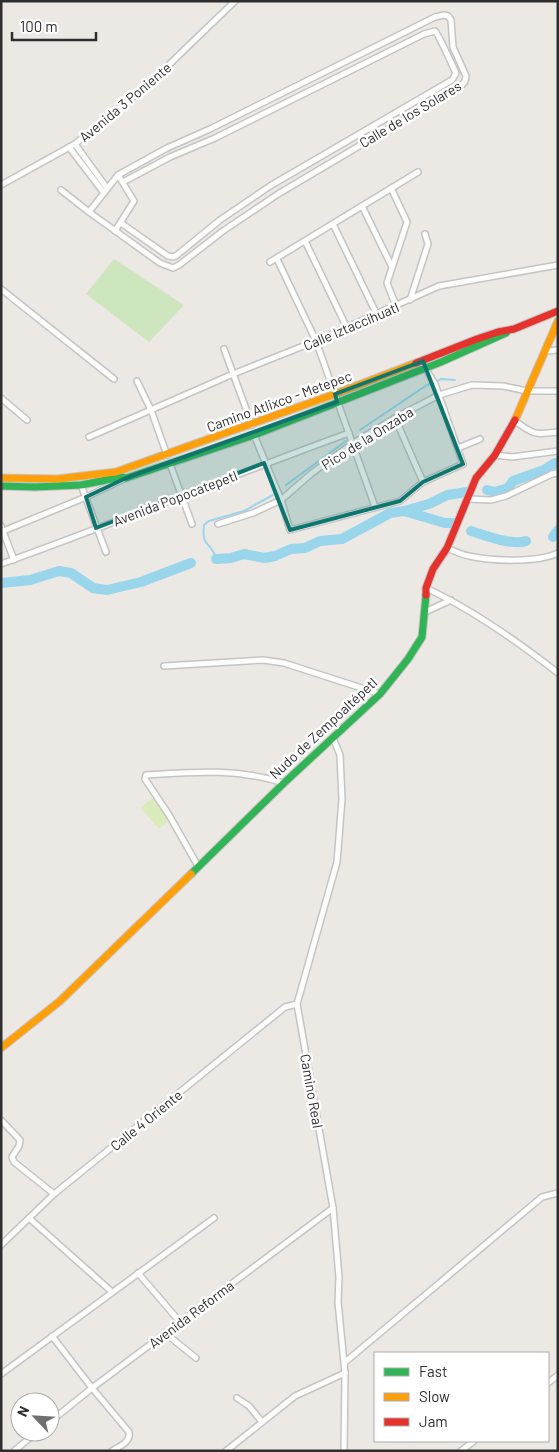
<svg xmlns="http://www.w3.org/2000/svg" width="559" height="1452" font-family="Barlow,sans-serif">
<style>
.green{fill:#cee6be}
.pitch{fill:#d9eabb}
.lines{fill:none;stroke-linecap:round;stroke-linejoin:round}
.stream{stroke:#99d6ec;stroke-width:2}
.river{stroke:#99d6ec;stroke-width:10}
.street-casing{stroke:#c5c4c5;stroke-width:8}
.fast-casing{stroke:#c5c4c5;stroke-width:9}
.slow-casing{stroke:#c5c4c5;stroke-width:9}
.jam-casing{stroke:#c5c4c5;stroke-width:9}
.street{stroke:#fcfcfb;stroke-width:5}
.fast{stroke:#30b455;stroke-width:7}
.slow{stroke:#ff9f0a;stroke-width:7}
.jam{stroke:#e5322d;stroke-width:7}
.marked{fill:#0f766e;fill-opacity:0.2;stroke:#0f766e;stroke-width:4;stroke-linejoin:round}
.labels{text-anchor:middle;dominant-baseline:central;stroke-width:5;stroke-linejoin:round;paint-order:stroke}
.street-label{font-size:14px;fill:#2e2e2e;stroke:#fff}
</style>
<rect width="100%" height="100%" fill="#ece8e4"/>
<path class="green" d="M114,259L184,305L149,342L86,294Z"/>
<path class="pitch" d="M152,798L170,820L159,829L141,808Z"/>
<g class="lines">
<g class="stream">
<path d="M436,382L441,379L455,380"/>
<path d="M360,430L427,385L432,383"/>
<path d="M286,485L346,441"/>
<path d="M216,559C212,541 201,549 204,525L209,521L244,511L273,495"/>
</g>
<g class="river">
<path d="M487,490L495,492L508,488L513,481L544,470L555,463H558"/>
<path d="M404,511L429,504L447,495L467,492"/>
<path d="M471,531C485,535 512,546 526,541"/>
<path d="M553,537L558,530"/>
<path d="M216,559L231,558L244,554L265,558L275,556L291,549L305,548L320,541L342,539L390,513L404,511L445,523H454"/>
<path d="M1,583L30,580L59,571L71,573L93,588L107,590L141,582L191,563"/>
</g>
<defs>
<g id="street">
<path d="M75,144L107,188"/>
<path d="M69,147L104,193"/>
<path d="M1,185L75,144L150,83L235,1"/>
<path d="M391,188L407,222L387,283L396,306"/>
<path d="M61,190L89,212L160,263L173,268L179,265L223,231L278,194L462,85L465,81L466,76L453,47L451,20L448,16L444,15L435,17L210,129L167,148L118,175L89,212"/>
<path d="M362,206L392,267"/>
<path d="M121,223L168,256L173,257L177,255L220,220L270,186L452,80L456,73C452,65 439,35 435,31L424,34L215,138L170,157L123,182"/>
<path d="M333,224L377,315"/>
<path d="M115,231L134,201L118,175"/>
<path d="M305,241L347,328"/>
<path d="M277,259L316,341L375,507"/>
<path d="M270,262L418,172"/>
<path d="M1,289L114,379"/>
<path d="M410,300L428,244L425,234"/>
<path d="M224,349L252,425"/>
<path d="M546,351L558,350"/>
<path d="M137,381L151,410L167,455"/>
<path d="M1,398L27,420"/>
<path d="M395,418L423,482"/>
<path d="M515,421C534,435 535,435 558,432"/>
<path d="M254,435L281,500L290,530L400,501L423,482L463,464L435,384L424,366"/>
<path d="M89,437L233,374L316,341L439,286L558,265"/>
<path d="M458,448L480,439"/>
<path d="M495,455L512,457L558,451"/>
<path d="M170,464L192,524"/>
<path d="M81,485L106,552"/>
<path d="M468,499L491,500L506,496L552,474L558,473"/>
<path d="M218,524L253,513L281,500L312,473L352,444L395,418L439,395L472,385L503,386L527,391H558"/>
<path d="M1,526L14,560"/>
<path d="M1,532L86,497L126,478"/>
<path d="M447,548C454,551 462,555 469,556C491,561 537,563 558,553"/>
<path d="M1,564C118,522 233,475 349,433"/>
<path d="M426,588C473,610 517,641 558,673"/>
<path d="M425,612L451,600"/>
<path d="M164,666L263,660L284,663L380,694"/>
<path d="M333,738L340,755L342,799L337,862L297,1004L333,1208L339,1277L338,1302L345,1373L344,1451"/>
<path d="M198,866L169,815L145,779L146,775C193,772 237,768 284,783"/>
<path d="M1,1120L20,1140L19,1146L12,1157L14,1162L54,1194"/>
<path d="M29,1218L112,1292"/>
<path d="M1,1245L54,1194L285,1007L297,1004"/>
<path d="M138,1273L180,1322"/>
<path d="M165,1333L196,1358"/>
<path d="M52,1336L92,1388L129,1432C131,1442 120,1446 112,1451"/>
<path d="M344,1363L542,1197L558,1193"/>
<path d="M1,1374L214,1218"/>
<path d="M548,1383L558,1375"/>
<path d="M237,1398L249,1406L262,1422"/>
<path d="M50,1422L92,1388L333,1208"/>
<path d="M14,1451L37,1432"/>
<path d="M226,1451L295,1396L345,1373"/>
<path d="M461,1451L474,1441"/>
</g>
<g id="fast">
<path d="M1,486L35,487L81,485L122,477L126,478L254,435L441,362L506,333"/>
<path d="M191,874L284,783L380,694L408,659L422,637L426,595"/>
</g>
<g id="slow">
<path d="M515,420L558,321"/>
<path d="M1,478L57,479L116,472L335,394L416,363"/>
<path d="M1,1048L60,1001L191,874"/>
</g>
<g id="jam">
<path d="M416,363L477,339L498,332L514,329L558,311"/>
<path d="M426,595V588L433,569L447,548L476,478L495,455L515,420"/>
</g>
</defs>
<use href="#street" class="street-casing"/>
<use href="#fast" class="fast-casing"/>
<use href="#slow" class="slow-casing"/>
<use href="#jam" class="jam-casing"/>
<use href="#street" class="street"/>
<use href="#fast" class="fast"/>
<use href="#slow" class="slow"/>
<use href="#jam" class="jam"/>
</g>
<path class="marked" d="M423,361L463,464L423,482L400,501L290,530L264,463L96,528L86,497L126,478L337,402L335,394Z"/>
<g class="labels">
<g class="street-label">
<text transform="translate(125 102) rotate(-40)">Avenida 3 Poniente</text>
<text transform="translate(410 114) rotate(-31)">Calle de los Solares</text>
<text transform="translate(351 326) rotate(-23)">Calle Iztaccíhuatl</text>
<text transform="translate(279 401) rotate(-20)">Camino Atlixco - Metepec</text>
<text transform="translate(367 438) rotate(-32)">Pico de la Onzaba</text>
<text transform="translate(175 498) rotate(-21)">Avenida Popocatepetl</text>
<text transform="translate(323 728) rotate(-43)">Nudo de Zempoaltépetl</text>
<text transform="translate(312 1091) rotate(80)">Camino Real</text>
<text transform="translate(146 1120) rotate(-39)">Calle 4 Oriente</text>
<text transform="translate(191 1314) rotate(-37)">Avenida Reforma</text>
</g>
</g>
<rect width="559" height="1452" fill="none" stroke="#2e2e2e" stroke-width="5"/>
<rect x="374" y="1352" width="175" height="90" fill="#ffffff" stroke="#ababab"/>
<rect x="384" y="1368" width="25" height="8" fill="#30b455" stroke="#ababab"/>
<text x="419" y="1377" font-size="15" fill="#2e2e2e">Fast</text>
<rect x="384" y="1393" width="25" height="8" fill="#ff9f0a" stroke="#ababab"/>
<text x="419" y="1402" font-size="15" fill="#2e2e2e">Slow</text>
<rect x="384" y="1418" width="25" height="8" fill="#e5322d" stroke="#ababab"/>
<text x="419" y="1427" font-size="15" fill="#2e2e2e">Jam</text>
<g transform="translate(35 1417) rotate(295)"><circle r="24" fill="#ffffff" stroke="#ababab"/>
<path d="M0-4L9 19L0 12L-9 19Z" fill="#706f6e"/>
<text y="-8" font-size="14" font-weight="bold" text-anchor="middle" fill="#2e2e2e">N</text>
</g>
<path d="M12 32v8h84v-8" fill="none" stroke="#2e2e2e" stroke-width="2.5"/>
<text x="20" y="32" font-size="15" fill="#2e2e2e" stroke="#ffffff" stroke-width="4" paint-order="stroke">100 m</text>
</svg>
